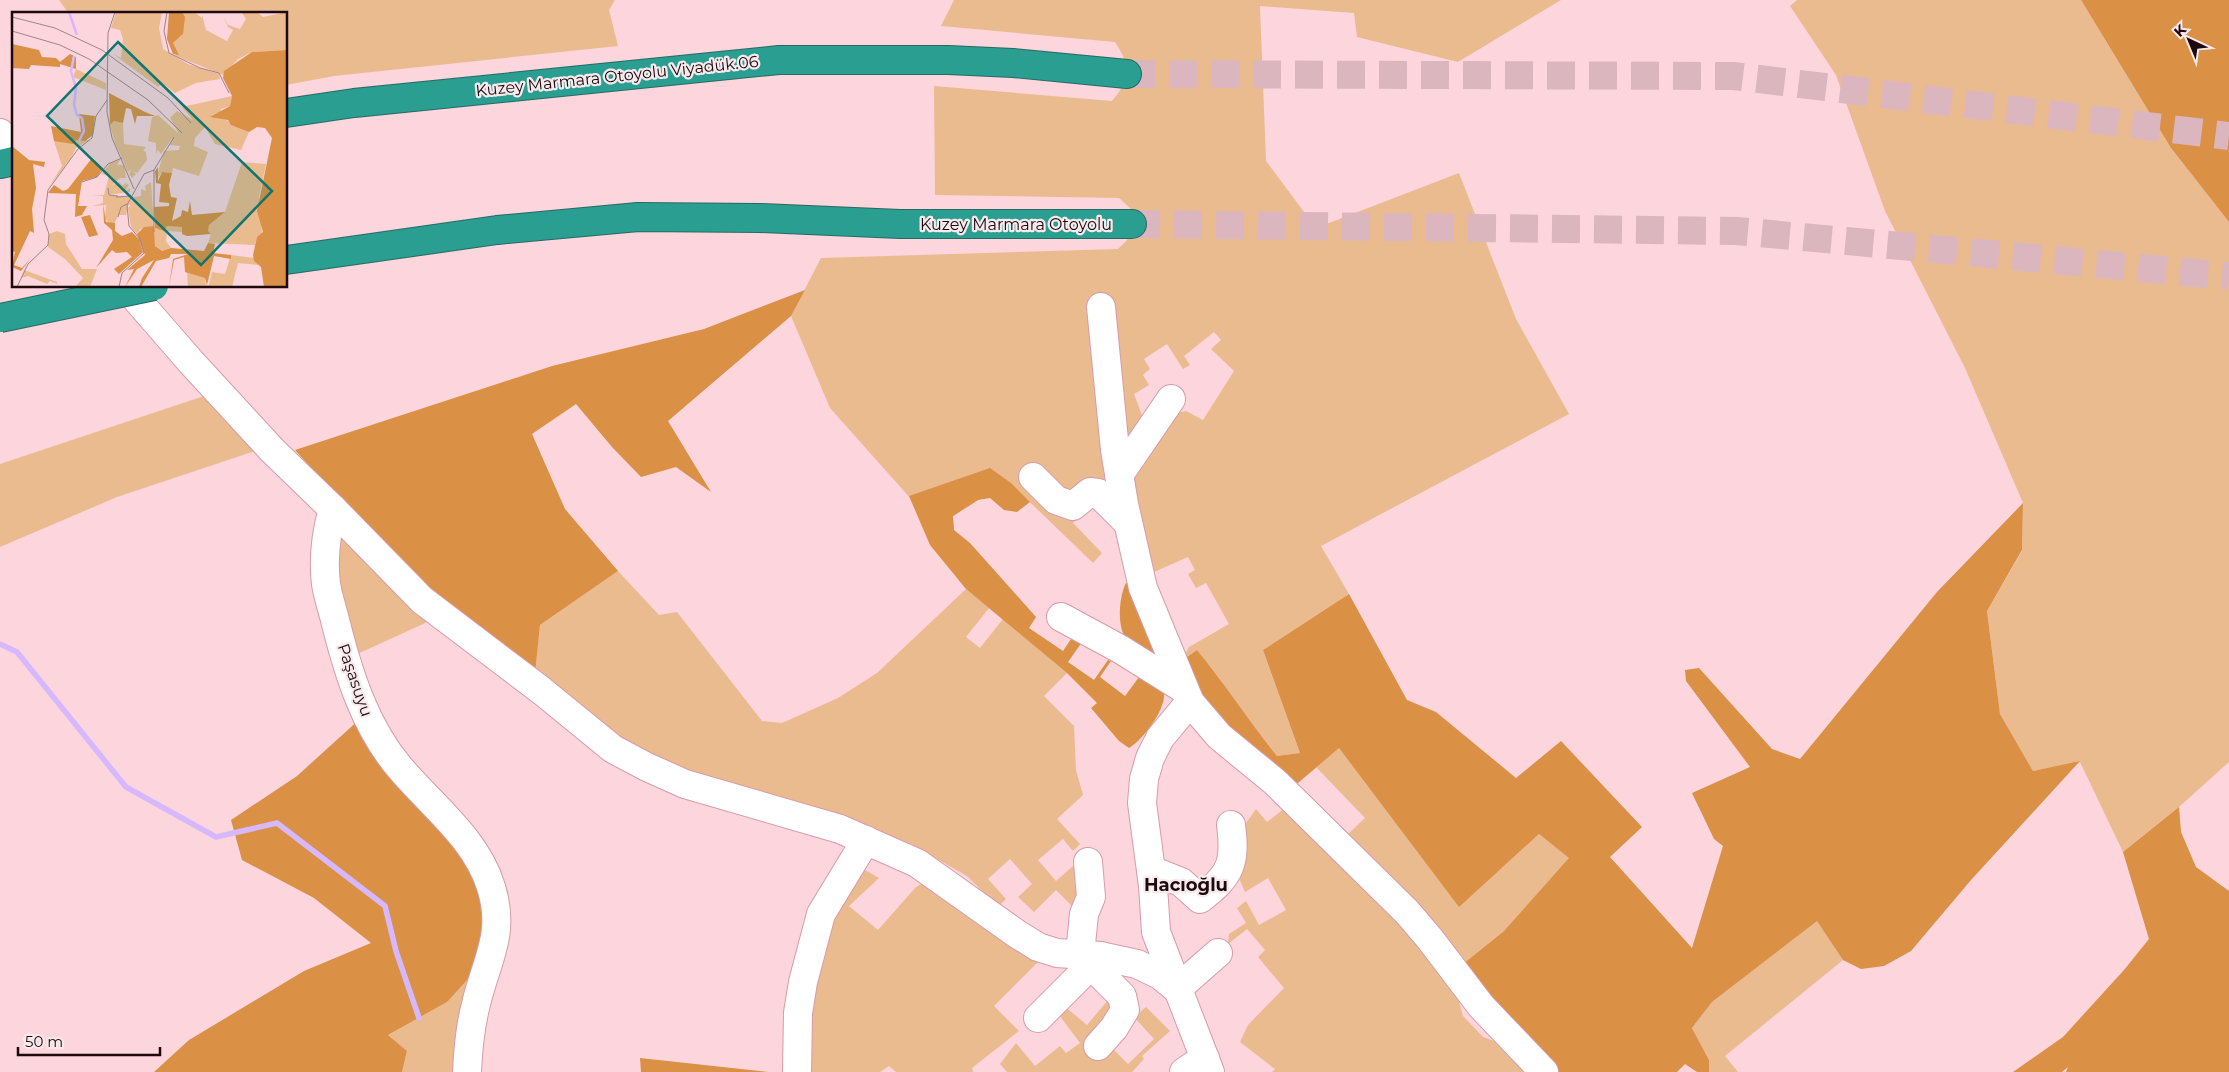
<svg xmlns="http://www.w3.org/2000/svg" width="2229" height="1072" font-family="Montserrat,sans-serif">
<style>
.green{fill:#ebbb90}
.forest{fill:#da9045}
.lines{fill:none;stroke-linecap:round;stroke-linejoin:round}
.stream{stroke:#d6b8ff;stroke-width:5.5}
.highway-tunnel{stroke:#dbb6be;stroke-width:28;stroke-dasharray:28 14;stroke-linecap:butt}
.minor-casing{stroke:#d79ba9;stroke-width:30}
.highway-casing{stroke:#266a64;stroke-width:30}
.minor{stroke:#fff;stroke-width:28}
.highway{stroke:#2a9e91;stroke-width:28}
.highway-bridge-casing{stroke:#266a64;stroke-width:30;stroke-linecap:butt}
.highway-bridge{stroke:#2a9e91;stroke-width:28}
.labels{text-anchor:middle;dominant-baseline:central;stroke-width:4.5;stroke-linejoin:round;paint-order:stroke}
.street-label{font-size:16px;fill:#1e090f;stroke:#f7eaed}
.neighbourhood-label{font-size:18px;font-weight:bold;fill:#1e090f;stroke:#f7eaed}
.inset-river{fill:none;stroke:#d6b8ff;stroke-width:2.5}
.inset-road{fill:none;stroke:#a3838b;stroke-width:1}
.view{fill:#0f766e;fill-opacity:0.15;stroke:#0f766e;stroke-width:2.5}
.inset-edge{fill:none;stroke:#1e090f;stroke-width:2.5}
</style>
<rect width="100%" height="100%" fill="#fcd5dd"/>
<g class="green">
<path d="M59,0H615L609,10L618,46L334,76L286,85V14H69Z"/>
<path d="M954,0H1561L1458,62L1357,37L1354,13L1260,6L1266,161L1316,228L1459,173L1516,319L1569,414L1321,546L1349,594L1263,650L1300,753L1277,756C1249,721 1225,684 1197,650L1181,661L1189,647L1229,624L1206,583L1196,588L1188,574L1195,570L1188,557L1154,572L1135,520L1128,478L1167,415L1186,411L1203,420L1234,371L1211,349L1221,340L1214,332L1184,356L1190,365L1183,369L1167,344L1144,359L1150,369L1143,375L1149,385L1134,394L1146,426L1123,457L1126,529L1097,500L1073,523L1102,553L1093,563L1008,481L936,527L830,408L791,316L821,258L1118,249C1135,234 1133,230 1130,208L1119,198L935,195L934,86L1112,101C1131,79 1131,66 1115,42L941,26Z"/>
<path d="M1797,0H2081L2171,148L2229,222V762L2179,807L2123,852L2080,762L2033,771L2000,714L1987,611L2022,551L2023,503L1965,368L1885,211L1836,75L1790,6Z"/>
<path d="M204,396L255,451L117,497L0,547V464Z"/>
<path d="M339,530L434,619L353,656L333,587Z"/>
<path d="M618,571L659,615L677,612L762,721L782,723L838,698L877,673L966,589L989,608L966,637L980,648L1003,619L1067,673L1044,696L1074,726L1076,770L1083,795L1057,819L1080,844L1073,851L1063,839L1038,860L1056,881L1080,860V914L1056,890L1034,912L1018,897L1032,884L1010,859L988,879L1006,899L998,907L967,876L911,844L844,820L702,779L632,748L535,674L540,625Z"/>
<path d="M1339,748L1459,906L1539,834L1570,858L1504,931L1458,968L1347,835L1365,818L1316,767Z"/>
<path d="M1285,808L1437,959L1455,988L1463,1016L1483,1037L1505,1045L1539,1072H1272L1275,1069L1240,1042L1248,1025L1284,988L1258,957L1265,950L1247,929L1228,944L1229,934L1246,923L1237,908L1246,901L1259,925L1286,910L1268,878L1245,892L1238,876L1244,857L1246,823L1256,809L1267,822Z"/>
<path d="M865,870L879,878L849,906L878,930L915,888L927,880L1042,958L994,1006L1019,1031L972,1068L973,1072H896L889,1066L880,1072H809L807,1048L818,957L843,891Z"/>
<path d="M1817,920L1843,960L1725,1056L1738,1072H1709V1060L1692,1028L1712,1002Z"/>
<path d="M485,946L454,1058L452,1072H402L407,1051L388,1035L447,1002Z"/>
<path d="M1114,993L1107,1043L1128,1064L1154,1039L1134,1017L1146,1007L1170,1031L1142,1056L1144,1059L1132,1072H1007L1000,1064L1016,1043L1035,1066L1060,1046L1066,1053L1080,1043L1057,1012L1063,1005L1087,1025Z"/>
</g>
<g class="forest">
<path d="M2081,0H2229V222L2171,148Z"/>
<path d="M805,290L791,316L668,421L711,492L676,467L641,477L612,447L576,404L532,434L565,509L618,571L540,625L535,674L448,607L379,544L295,450L552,366L704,329Z"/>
<path d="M990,468L1011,483L1030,502L1017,512L1004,510L990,498L978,500L953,516L954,530L970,543L1036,617L1029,628L1063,651L1073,636L1082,642L1068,662L1094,680L1108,660L1111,661L1100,677L1125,696L1142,673L1160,681C1161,685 1164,689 1164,693C1166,709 1143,740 1129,748L1119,741L1091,708L1097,703L1067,673L966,589L930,545L909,496Z"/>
<path d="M2023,503L2022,550L1987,611L2000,714L2033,771L2080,761L1971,880L1911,951L1884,966L1861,969L1843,960L1817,921L1712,1002L1692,1028L1709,1060V1072H1697L1685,1064L1677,1072H1557L1489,1003L1458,968L1504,931L1569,858L1539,834L1459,907L1339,748L1298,783L1282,778L1202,702L1181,661L1197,650C1225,684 1249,721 1277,756L1300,753L1263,650L1349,594L1407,700L1436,712L1516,778L1561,741L1642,827L1610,857L1692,948L1723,846L1714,839L1692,793L1750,767L1686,681L1685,670L1699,668L1772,749L1800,759L1937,592Z"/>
<path d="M1131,581L1159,657C1150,653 1135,648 1128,641C1116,629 1119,596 1126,583Z"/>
<path d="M361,718L484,877L485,946L467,980L447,1002L388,1035L407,1051L402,1072H154L189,1040L304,971L371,943L314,898L242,860L231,820L297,776Z"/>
<path d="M2179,807L2181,832L2196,867L2229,891V1072H2066L2068,1067L2062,1072H2013L2063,1037L2124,970L2149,939L2123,852Z"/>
<path d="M640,1058L768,1072H641Z"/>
</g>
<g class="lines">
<path class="stream" d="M0,644L17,652L126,787L216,837L277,823L385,906L396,951L419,1018"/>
<g class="highway-tunnel">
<path d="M1127,74L1734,76L2229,136"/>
<path d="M1132,224L1737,231L2229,276"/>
</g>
<defs>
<g id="minor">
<path d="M0,133L14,149"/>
<path d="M125,286L191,362L272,450L333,509L422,600L542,691L613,749L647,767L685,784L840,829L917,863L1017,934L1038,947L1057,953L1100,956L1137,964L1160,975L1177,989"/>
<path d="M1101,307L1115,450L1124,504L1143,588L1190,702L1219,736L1275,782L1407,912L1430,939L1481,1006L1544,1072"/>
<path d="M1119,475L1171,399"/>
<path d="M1033,477L1056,500L1073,506L1090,492L1098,493L1128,523"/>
<path d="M333,509C326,533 323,559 326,584C328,597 333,611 336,624C349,675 365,727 400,768C432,806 476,838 491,887C506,934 486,961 476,1004C470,1027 468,1049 467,1072"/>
<path d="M1061,617L1120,649L1184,689"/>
<path d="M1190,702L1160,738L1150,758L1144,779L1142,803L1153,886L1156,932L1210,1072"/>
<path d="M1151,870L1181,882L1200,899C1231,875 1236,863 1231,825"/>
<path d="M1080,954L1084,914L1091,897L1088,862"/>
<path d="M1091,965L1122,996L1125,1010L1114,1028L1098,1046"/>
<path d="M1177,989L1218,953"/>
<path d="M1038,1018L1100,956"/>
<path d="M797,1072L798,1013L803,982L821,914L866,840"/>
<path d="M1184,1072L1205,1058"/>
</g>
<g id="highway">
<path d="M286,113L354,103L779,60H948L1013,63L1127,74"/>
<path d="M0,164L14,161"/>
<path d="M286,260L497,230L638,217L760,218L900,224H1132"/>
</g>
</defs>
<use href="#minor" class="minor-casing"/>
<use href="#highway" class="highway-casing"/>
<use href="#minor" class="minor"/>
<use href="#highway" class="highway"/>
<defs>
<path id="highway-bridge" d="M0,318L154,286"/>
</defs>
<use href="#highway-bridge" class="highway-bridge-casing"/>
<use href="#highway-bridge" class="highway-bridge"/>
</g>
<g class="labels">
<g class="street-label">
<text transform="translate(617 76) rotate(-6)">Kuzey Marmara Otoyolu Viyadük.06</text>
<text x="1016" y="224">Kuzey Marmara Otoyolu</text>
<text transform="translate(355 680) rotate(71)">Paşasuyu</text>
</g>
<g class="neighbourhood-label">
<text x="1186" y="885">Hacıoğlu</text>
</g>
</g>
<g transform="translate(12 12)">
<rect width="275" height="275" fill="#fcd5dd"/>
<path d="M104,0H150L147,16L151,37L176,52L207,62L208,67L184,71L163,81L150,71L146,75L100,41L109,46L111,27L108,18L99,16ZM170,0H182L190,6V3L194,18L215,29L221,18L216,15L211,4L216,13L228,17L234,7L230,1L223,0H245L251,5L275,0V38L240,40L226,47L211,63L164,44L161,31L171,22ZM64,57L94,71V78L61,65ZM220,84L218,94L209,97L208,105L237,120L229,138L203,132L193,115L183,126L182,134L196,140L187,164L161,156L160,161L150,160L144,168L152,139L167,138L168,134L158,133L162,124L149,142L146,138L144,142V131L136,129L140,105L146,103L167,122L158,106L165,99L181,108L170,95ZM102,109L111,111L112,132L134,135L131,139L134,140L135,148L125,161L121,159L124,162L120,166L117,162L119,157L116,160L103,131L98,113ZM46,128H77L64,136L59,146L37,175L50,154L42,129ZM108,148L105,153H112L114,166H108L100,173L107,170L111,174L113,171L117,173L113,179L118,176V180L96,183L118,185L114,203H107L101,213H98L93,206L94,193L80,194L91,191V184L80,183H92L97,164L89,162L99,151ZM230,150L254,152L247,185L250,223L245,225L243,233L196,231L199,222L195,219L197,213L213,200ZM139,170L142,214L128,217L125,222L119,215L116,196L119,193H116L118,188L123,189L122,185L129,184V177L134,179L133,174ZM155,214L170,215V220L155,219L154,229L159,236L150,239L143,234L142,216L152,218ZM45,219L53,222L54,232L70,257H85L78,275H63L71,266L53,247L36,235L37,222ZM219,243L242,246L246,253L226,251L220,275H176L175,260L193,266L194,273H197L200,260L213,262ZM12,258L45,270V272L38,269L35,272L16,264L9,266Z" fill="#ebbb90"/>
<path d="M157,0H170L173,5L171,22L161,31L167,43L161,42L155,27ZM0,32L27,38L30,45L44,46L48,50L58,42L64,45V57L48,52V55L19,53L17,57L0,56ZM275,38V275H252L249,255L242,249L241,243L245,225L251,220L245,199L260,126L253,116L245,115L237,120L219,113L216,108L198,105L218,94L220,84L211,66L212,59L240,40ZM97,81L133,100L143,104H125L123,112L119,97L114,96L111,111L102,109L98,113ZM67,102L83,104L81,123L73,129L64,128L61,132L42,129L39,114L69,120ZM0,134L17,148L33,150L32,155L21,152L24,176L20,197L22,221L18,219L2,253L10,256L19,246L9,259L0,255L3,240L0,239ZM80,146L91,156L85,165L70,169L66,194H75L70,203L63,205L64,182L36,181L42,173L51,179L56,177ZM146,155V169L150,160L160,161L157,173L159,185L165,186L160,209L169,204L170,198L176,200L178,189L180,203L213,200L197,213L196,219L199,222L175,224L170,222V215L155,214L152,219L143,216L142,195L157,194V191L147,190L149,172L144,171L143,159ZM91,191L94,210L103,211V219L110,224L120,220L127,227L131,240L107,262L102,257L120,245L115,240L104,241L100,238L84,256L101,228L100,218L92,211ZM78,203L86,223L77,225L69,205ZM142,214L143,234L150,239L159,236L192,239L196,231L203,232L201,241L219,243V247L202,244L195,273L193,266L173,260L172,245L162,248L157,275L161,247L176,242H159L157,246L144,249L129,275H127L130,266L142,248L125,257L113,275L122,257L115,258L133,243L125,222L132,215Z" fill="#da9045"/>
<path class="inset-river" d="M57,0L65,23M62,44L59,59L64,76L62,93L65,103L70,106L72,119L67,129"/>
<path class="inset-road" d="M103,0L96,21L95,100L100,126L122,177M155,0L152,19L157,41L188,56L207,61L217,81M0,5L43,16L90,38L156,86L179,111M0,19L48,33L77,47L136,88L170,121M70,170L85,165L96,152L110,146M96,176L97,183L106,184M104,185L119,184M106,205L109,195L115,192M142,220V158L162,125M5,275L16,252L36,233L37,222L32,208L36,178L66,137L80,126L84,104L95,88M107,275L110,261L132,241L128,227L117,214L115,193L132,162L142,158"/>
<path class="view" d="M106,30L260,179L189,253L35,104Z"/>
<rect width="275" height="275" class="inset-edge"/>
</g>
<g transform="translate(2189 40) rotate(316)" stroke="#f7eaed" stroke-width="4" paint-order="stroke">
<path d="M0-4L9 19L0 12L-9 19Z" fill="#1e090f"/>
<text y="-8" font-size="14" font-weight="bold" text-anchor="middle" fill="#1e090f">K</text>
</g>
<path d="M18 1047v8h142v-8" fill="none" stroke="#1e090f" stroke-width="2.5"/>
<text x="25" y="1047" font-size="15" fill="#1e090f" stroke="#f7eaed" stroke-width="4" paint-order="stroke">50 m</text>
</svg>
